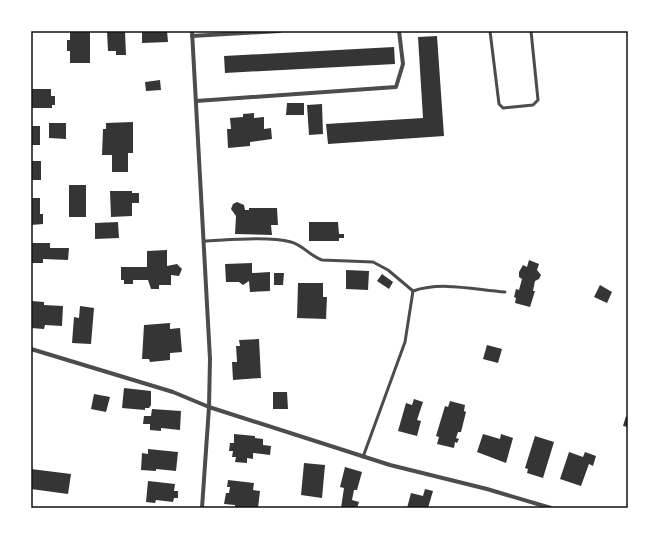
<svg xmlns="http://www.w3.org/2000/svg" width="659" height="539" font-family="'Alegreya Sans',sans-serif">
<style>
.building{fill:#353535}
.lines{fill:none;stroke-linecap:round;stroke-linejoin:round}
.service{stroke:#4c4c4c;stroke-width:3}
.minor{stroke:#4c4c4c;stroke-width:4}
.neatline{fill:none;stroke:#111;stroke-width:1.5}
</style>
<rect width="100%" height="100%" fill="#fff"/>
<g class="building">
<path d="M70,31H90V63H70V51H67V40H70Z"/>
<path d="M107,31H125L126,55H116V51H108Z"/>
<path d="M142,31H167L168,42L142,43Z"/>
<path d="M437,36L444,136L328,144L326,124L423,118L418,37Z"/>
<path d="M394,47L395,64L225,73L224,56Z"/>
<path d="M160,80L161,90L146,91L145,82Z"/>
<path d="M31,89H51V96H55V105H52V108H31Z"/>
<path d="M287,103H304V115H286Z"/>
<path d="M322,104L323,134L309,135L307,105Z"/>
<path d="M254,113V118L264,117V129L271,128L272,139L250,142V146L228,148L227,129H231L230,118L243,117V114Z"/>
<path d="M133,122V153H128V172H112V155H102L103,129H106V123Z"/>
<path d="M49,123H66V139L49,138Z"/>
<rect x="31" y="126" width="9" height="19"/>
<rect x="31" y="161" width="10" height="19"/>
<rect x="69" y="185" width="17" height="32"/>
<path d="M110,191H132V193H139V203H132V216L111,217Z"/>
<path d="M31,198H40V214H43V224L31,225Z"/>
<path d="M237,202L244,205L245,210H249V208H277L278,225H271L272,235L235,234L236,216L231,209L233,204Z"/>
<path d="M118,222L119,238L95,239V223Z"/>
<path d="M309,222H338L339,234H344V238H339V241H309Z"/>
<path d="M31,243H50V248H69L68,260L43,259V263H31Z"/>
<path d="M167,250V266L177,264L182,269L179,276L171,275V285H159V289H151L148,280H133V284H124V280H121V267H147V251Z"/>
<path d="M529,260L539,264L537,270L541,275L539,279L535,281L533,291H535L530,307L515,303L516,298L514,297L516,289L519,290L522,279L519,277V272L523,265L527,267Z"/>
<path d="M252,263V273L270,272V291L250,292L249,281L243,285L239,282H226L225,264Z"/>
<path d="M346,270L369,271L368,290L346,289Z"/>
<path d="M274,273H284L283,285H274Z"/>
<path d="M382,274L393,282L389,289L377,281Z"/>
<path d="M298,283H323V297H327L326,319L297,318Z"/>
<path d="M600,285L612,292L607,303L594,297Z"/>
<path d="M31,301L44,302V305L63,306L62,326L45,325L44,329L31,328Z"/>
<path d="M80,306L94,308L91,344L72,343L74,317L79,318Z"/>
<path d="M170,323V329L180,328L182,352L170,353V360L150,362L149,359H142L144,325Z"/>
<path d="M259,339L261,378L233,380L232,362H237L236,346H240L239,340Z"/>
<path d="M487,345L502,349L498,363L483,359Z"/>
<path d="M124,388L151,391V405L149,408H145V410L122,408Z"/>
<path d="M273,392H287L288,409H273Z"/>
<path d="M94,394L110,397L106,412L91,409Z"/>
<path d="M414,399L423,402L417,420L421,421L417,436L398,431L406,403L412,405Z"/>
<path d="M450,401L465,405L464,411L466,412L461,432H458L456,438L459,439L457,443L455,442L454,448L437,444L439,437L436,436L445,406L448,407Z"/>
<path d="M152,409L181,411L180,430L161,428V431L150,430V424H143L144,416H151Z"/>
<path d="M626,416L628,417V427L623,426Z"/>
<path d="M234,434L255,436V438L263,439V445L271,446L270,455L253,453V459L247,458V463L235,462L236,457H232L233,451H229L230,443H234Z"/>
<path d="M483,434L500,439L501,434L513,438L506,463L477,452Z"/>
<path d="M535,436L554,442L543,478L527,473L528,469L525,468Z"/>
<path d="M148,449L178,452L176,471L156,469V471L141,470L142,453L148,454Z"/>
<path d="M569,452L583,457L585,452L596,456L593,466L589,464L581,486L560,479Z"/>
<path d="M304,463L325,465L322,498L301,495Z"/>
<path d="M345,467L362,472L357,490H354L352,500L359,502L357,508H341L344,488L340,487Z"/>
<path d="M31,469L71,474L68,494L31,489Z"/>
<path d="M228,480L254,483L253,490L260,491L258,508H235V505L224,504L226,493H229L230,487H227Z"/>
<path d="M148,481L175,484L174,491H178V498H174L173,502L156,500L155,503L146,502Z"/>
<path d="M425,489L433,491L428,508H407L411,493L423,496Z"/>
</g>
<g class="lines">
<g class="service">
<path d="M490,31L499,104L503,108L533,105L538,100L531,31"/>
<path d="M204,241C228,240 268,236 291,242C303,245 310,256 322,260L373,262L388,270L413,291"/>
<path d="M363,457L405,342L413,291C442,281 476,290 505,292"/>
</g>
<g class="minor">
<path d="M192,31L210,359L209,407L202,508"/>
<path d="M192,36L280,31"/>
<path d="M196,101L396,87L403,64L399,31"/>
<path d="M31,349L173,392L209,407L390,465L487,489L551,508"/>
</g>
</g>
<rect width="659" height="539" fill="none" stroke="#ffffff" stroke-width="64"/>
<rect x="32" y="32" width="595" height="475" class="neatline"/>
</svg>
